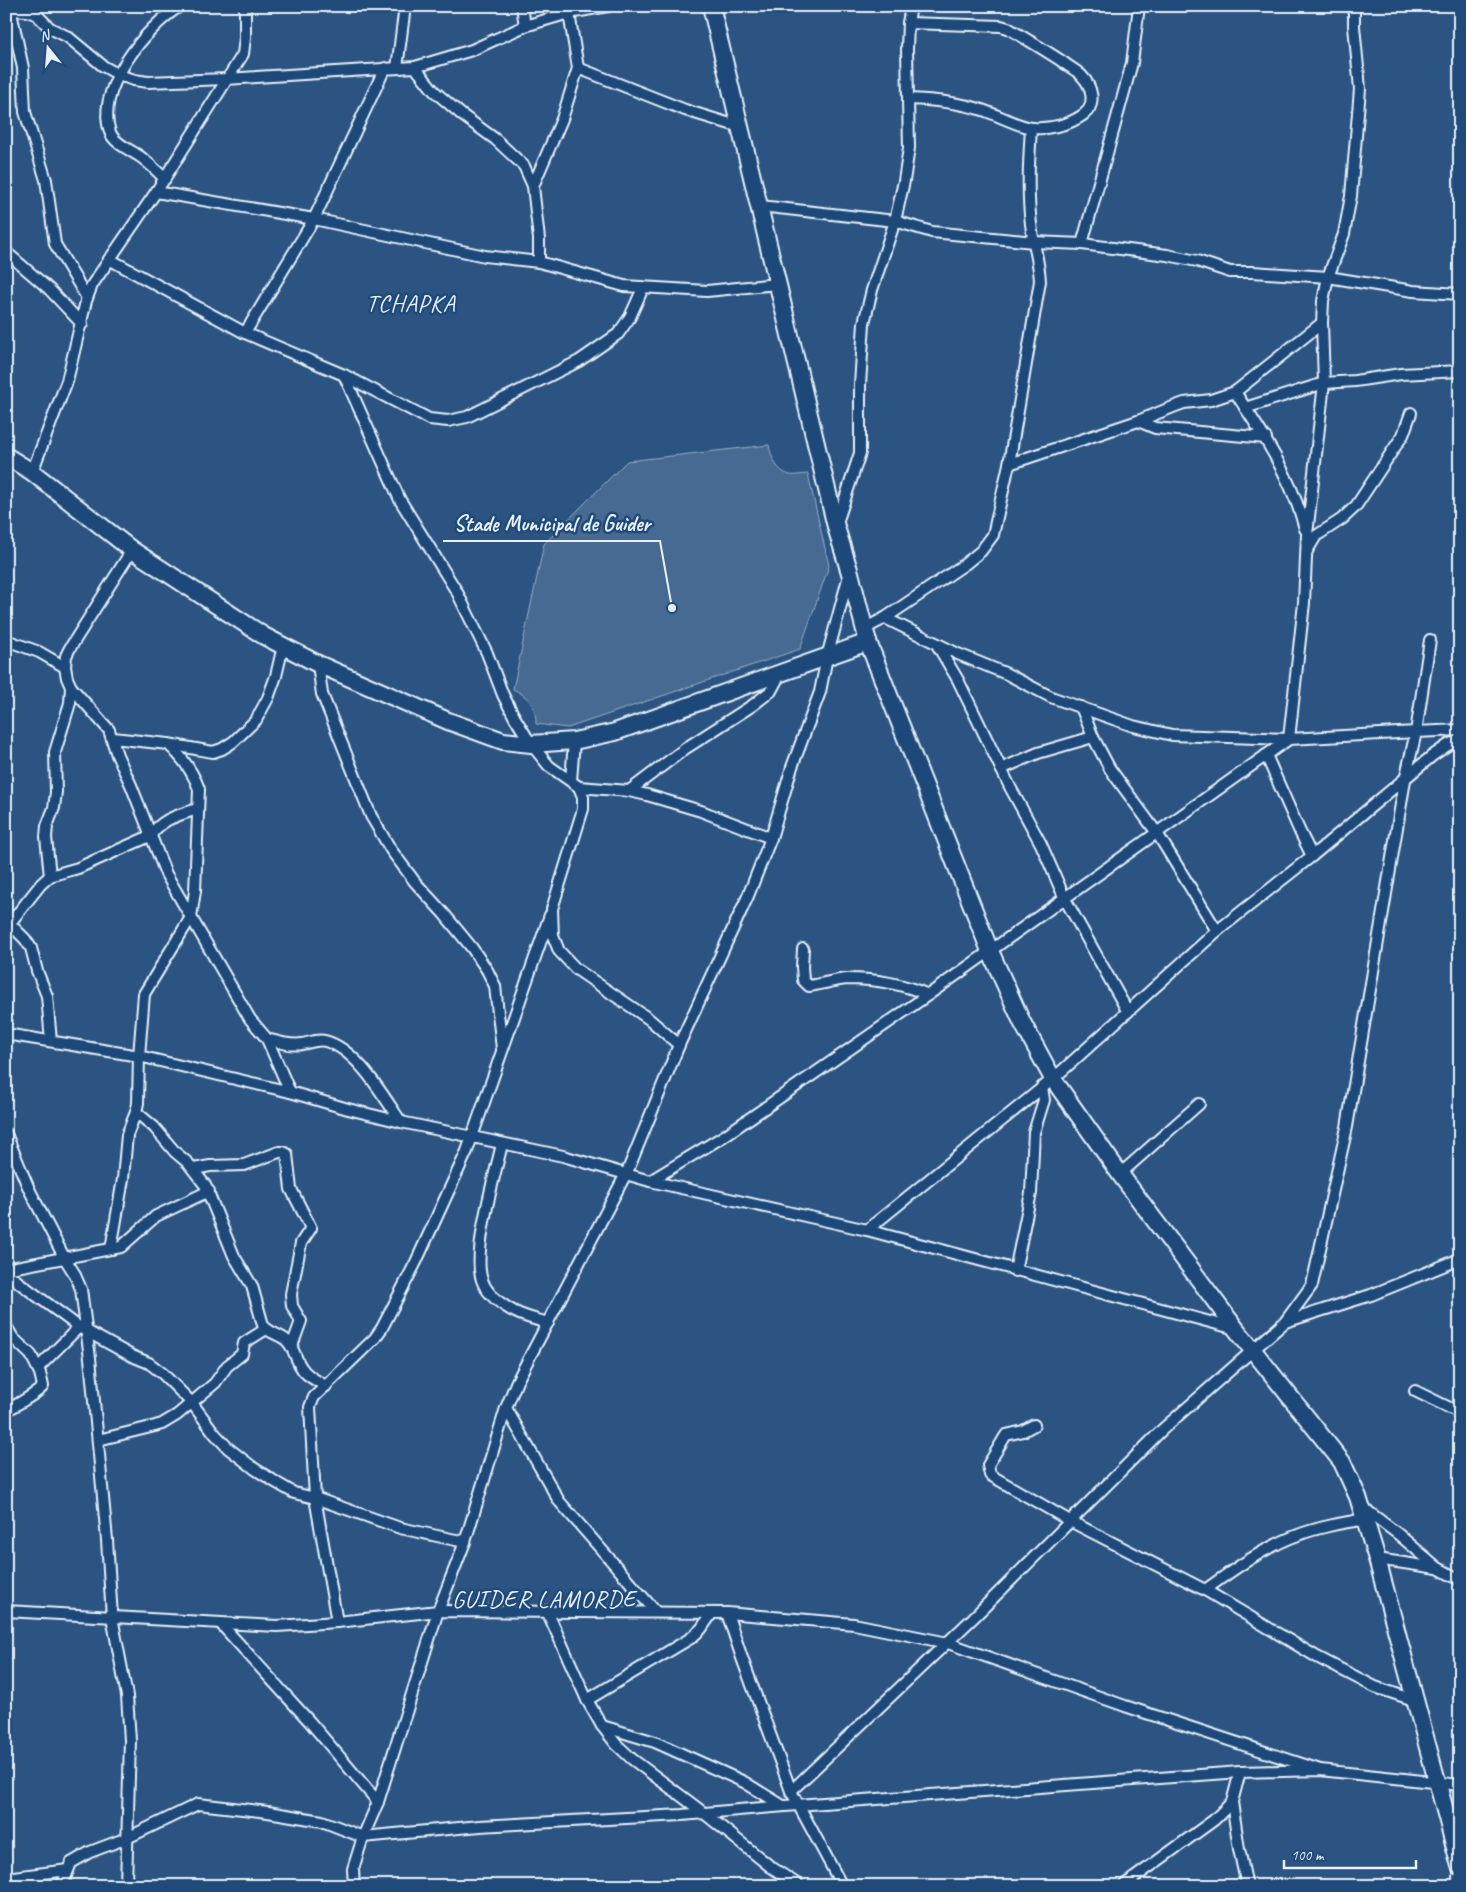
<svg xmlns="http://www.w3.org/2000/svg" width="1466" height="1892" font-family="Caveat,sans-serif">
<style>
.green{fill:#476b93;stroke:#98aec6}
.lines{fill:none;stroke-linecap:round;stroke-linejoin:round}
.street-casing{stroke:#e8f1f8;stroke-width:14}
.primary-casing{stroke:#e8f1f8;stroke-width:20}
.street{stroke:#1f4a7a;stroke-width:10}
.primary{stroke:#1f4a7a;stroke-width:16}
.labels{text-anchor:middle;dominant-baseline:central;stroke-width:5;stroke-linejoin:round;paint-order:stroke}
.quarter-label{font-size:24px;letter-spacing:1px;fill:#e8f1f8;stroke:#1f4a7a}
.leader{fill:none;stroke:#e8f1f8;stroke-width:2}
.callout-dot{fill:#e8f1f8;stroke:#1f4a7a;stroke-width:2}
.callout-label{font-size:22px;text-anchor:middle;font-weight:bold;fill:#e8f1f8;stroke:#1f4a7a;stroke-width:5;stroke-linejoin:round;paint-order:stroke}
</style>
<rect width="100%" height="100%" fill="#2b5482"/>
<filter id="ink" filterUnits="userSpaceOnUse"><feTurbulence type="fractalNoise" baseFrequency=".02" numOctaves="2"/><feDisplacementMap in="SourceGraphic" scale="10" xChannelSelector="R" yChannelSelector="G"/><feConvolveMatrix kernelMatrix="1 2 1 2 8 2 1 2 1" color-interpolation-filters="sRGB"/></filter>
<g filter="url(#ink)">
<path class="green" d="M769,445C771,457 777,472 790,475C795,476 802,474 808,474L829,566L800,649L568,728L536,724C536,705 529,697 513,689L544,544L627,461Z"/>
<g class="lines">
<defs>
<g id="street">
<path d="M12,6V17L23,68L25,112L46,180L55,244L87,298"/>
<path d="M522,6L525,26"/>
<path d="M12,10L27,11L36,14L50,28L68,37L103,66L119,75L134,80L148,82L226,79L415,67L472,50L525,26L569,13L608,6"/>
<path d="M908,23L1001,26L1008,28C1026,39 1045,50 1063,62C1069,67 1076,70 1081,75C1092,86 1097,105 1083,115C1069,125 1050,129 1033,128C1018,127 995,113 979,109C957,102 932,100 908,99"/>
<path d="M415,67L434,91L462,115L495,139L524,166L533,186L539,239V262"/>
<path d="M397,68L405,6"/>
<path d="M578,68L685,110L740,127"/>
<path d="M165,179C158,172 150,164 142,158C133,151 114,144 110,132C95,89 146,27 180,6"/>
<path d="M533,186L562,119L578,68L569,13"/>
<path d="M156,192L314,219L485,256L539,262L624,286L707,291L777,284"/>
<path d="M760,206L895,221L932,232L1034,242L1082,244L1167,255L1197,261L1230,272H1253L1328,277L1413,291L1460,294"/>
<path d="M1082,244L1132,63L1139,6"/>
<path d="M6,252L49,289L82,324"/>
<path d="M109,259L245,333L344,375L429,419L448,421L467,417L579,361L618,334L630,317L643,288"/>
<path d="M245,333L314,219L385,68"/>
<path d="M344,375L400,500L457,592L487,653L503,695L515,718L531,744L549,766L579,787L583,797V809L552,909L553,936L559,951L576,969L649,1019L679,1045"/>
<path d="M1235,392C1264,436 1292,478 1305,529"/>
<path d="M1245,408L1324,383L1355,381L1401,374L1460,371"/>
<path d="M1138,421L1155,428L1266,438"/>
<path d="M1009,464L1138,421L1173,407L1184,403L1211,400L1235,392L1322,323"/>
<path d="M32,472L67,381L86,301L92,285L156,192L243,54L245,38V6"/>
<path d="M837,523L860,453V385L864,323L872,290L895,221L904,181L909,148L907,49L908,23L911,6"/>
<path d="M132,550L70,648L66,656L65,667L67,678L71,687L109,730L117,755L131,785L166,874L250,1019L267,1039L290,1092"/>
<path d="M1307,551L1316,536L1342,519L1356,506L1403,435L1411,413"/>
<path d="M885,618L958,654L1007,674L1051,697L1133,726L1172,735L1289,739L1304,603L1307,535L1324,383L1322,323L1323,301L1328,277L1344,234L1351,196L1360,89L1354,26V6"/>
<path d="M864,629L885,618L965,564L981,551L993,535L1009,464L1040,281C1039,261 1033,243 1031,224C1027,192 1029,160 1031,128"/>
<path d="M6,640L39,652L65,667"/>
<path d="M936,643L958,680L1010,787L1041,844L1065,899L1128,1012"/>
<path d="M318,664L322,694L371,816L391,850L415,882L445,915L472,948L487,970L495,986L502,1049"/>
<path d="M1081,707L1093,737L1110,769L1157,833L1217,931"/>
<path d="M168,744L213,752L222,749L233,742L256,720L268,698L276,676L283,646"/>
<path d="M1266,755L1300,832L1312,856"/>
<path d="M1001,769L1038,753L1093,737"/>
<path d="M571,781L574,741"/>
<path d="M579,787L629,791L647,795L701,811L771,838"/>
<path d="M629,791L686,748L753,705L771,691L780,674"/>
<path d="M50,876L46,837L47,826L54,808L56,792L55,752L70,703L71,687"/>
<path d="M6,920L25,939L31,948L37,971L47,996L51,1041"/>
<path d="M10,923L41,884L50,876L78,868L150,836C163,818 177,816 197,809"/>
<path d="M803,949L802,967L803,980L809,986C822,984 835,980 847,979C874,979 904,984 928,995"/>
<path d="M6,1034L139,1056L290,1092L348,1109L401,1122L563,1156L650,1181L867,1230L1236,1329"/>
<path d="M267,1039C278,1042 290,1046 302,1044C309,1043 317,1039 325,1041C357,1049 383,1096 401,1122"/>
<path d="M136,1112L154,1127L175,1152L188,1163L205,1185L234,1256L252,1286L263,1325C268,1333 279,1334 286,1340C294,1347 295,1358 301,1367C306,1376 317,1381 326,1386"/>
<path d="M6,1134L29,1189L64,1257L74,1273L81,1289L90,1358L107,1540L112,1617L127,1696L130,1740L126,1886"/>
<path d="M502,1144C495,1175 472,1252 482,1280C486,1292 498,1302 508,1308C519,1316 535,1319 548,1323"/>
<path d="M194,1169L210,1166L244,1165L279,1152H283L287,1154L291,1189L311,1228L301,1243L291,1294L292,1306L301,1321L292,1346"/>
<path d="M1120,1174L1199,1104"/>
<path d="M650,1181L724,1136L928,995L1289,739L1416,732L1430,640"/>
<path d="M867,1230L1053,1079L1217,931L1312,856L1432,756L1448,745L1460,740"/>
<path d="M111,1249L123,1179L127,1135L136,1112L138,1103L139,1056L144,994L191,917L195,891L199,789C193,772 181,756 168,744L113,738"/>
<path d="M6,1269L121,1247L156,1216L209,1191"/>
<path d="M1015,1271L1031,1193L1034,1132L1044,1100L1042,1087"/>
<path d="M6,1273L79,1327L132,1356L149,1363L162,1373L192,1403L215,1434L228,1448L255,1469L277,1483L294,1493L315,1498L400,1528L465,1542"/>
<path d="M1285,1322L1371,1295L1460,1259"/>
<path d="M6,1326L13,1338L31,1355L40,1373L43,1386C40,1392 14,1406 6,1411"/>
<path d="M38,1368L79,1327"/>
<path d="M1415,1391L1460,1413"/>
<path d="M506,1408L559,1501L656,1612"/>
<path d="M1034,1425L1023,1431L1006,1435L988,1465L990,1475L1070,1521L1205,1590L1317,1657L1375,1687L1417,1701"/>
<path d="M98,1440L155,1426L162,1424L177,1415L215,1383L227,1366L242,1354L244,1343L266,1329"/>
<path d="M1361,1506L1398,1534L1438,1568L1460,1580"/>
<path d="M1377,1559L1437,1568"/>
<path d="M1205,1590C1234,1569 1265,1547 1298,1535C1319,1527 1342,1523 1365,1519"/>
<path d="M6,1611L277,1626L337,1622L438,1611L727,1613L854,1624L948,1643L1125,1706L1320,1770"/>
<path d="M547,1611L587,1700L602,1726L616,1744L632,1759L704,1813L771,1867L800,1886"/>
<path d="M727,1613L742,1658L791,1791L842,1886"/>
<path d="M337,1622L315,1498L310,1407L314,1397L375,1338L382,1328L416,1262L467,1151L550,915"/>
<path d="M220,1623L310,1722L378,1802"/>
<path d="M587,1700L691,1638L701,1629L712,1613"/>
<path d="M602,1726L655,1742L744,1782L783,1806"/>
<path d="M791,1791L973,1618L1164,1428L1285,1322L1312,1285L1347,1127L1405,780L1416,732L1460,730"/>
<path d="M6,1878L68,1870"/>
<path d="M62,1886L71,1863L90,1852L127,1838L198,1804L268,1812L322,1821L363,1837L480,1826L682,1815L797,1805L1240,1772"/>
<path d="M354,1886L353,1869L363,1837L378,1802L438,1611L465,1542L506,1408L517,1381L628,1170L679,1045L748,896L771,838L792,767L820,692L827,657L849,575"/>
<path d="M1123,1886L1214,1820L1232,1802"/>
<path d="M1247,1886L1239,1849L1232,1802L1240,1772L1320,1770L1460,1785"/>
</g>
<g id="primary">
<path d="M711,6L836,527L850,573L868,642"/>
<path d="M6,456L32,472L132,550L264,636L318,664L448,721L503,741L531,744L574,741L615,732L868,642L990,951L1022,1022L1053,1079L1120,1174L1236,1329L1342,1462L1358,1497L1377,1559L1460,1866"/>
</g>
</defs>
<use href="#street" class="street-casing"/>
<use href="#primary" class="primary-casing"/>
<use href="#street" class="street"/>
<use href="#primary" class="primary"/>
</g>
</g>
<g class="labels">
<g class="quarter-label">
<text x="411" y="303">TCHAPKA</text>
<text x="544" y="1599">GUIDER LAMORDE</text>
</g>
</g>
<path class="leader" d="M672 608L660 541H443"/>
<circle class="callout-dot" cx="672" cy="608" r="5"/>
<g class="callout-label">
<text x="552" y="531">Stade Municipal de Guider</text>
</g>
<rect width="1466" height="1892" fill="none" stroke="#1f4a7a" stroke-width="25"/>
<rect x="12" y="12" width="1441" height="1867" fill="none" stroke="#e8f1f8" stroke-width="2" filter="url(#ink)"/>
<g transform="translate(48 48) rotate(343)" stroke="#1f4a7a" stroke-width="4" paint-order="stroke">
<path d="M0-4L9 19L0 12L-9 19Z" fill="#e8f1f8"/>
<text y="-8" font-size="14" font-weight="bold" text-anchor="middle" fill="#e8f1f8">N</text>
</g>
<path d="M1284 1860v8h132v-8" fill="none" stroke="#e8f1f8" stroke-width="2.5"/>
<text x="1291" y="1860" font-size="15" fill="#e8f1f8" stroke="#1f4a7a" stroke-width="4" paint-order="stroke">100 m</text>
</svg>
